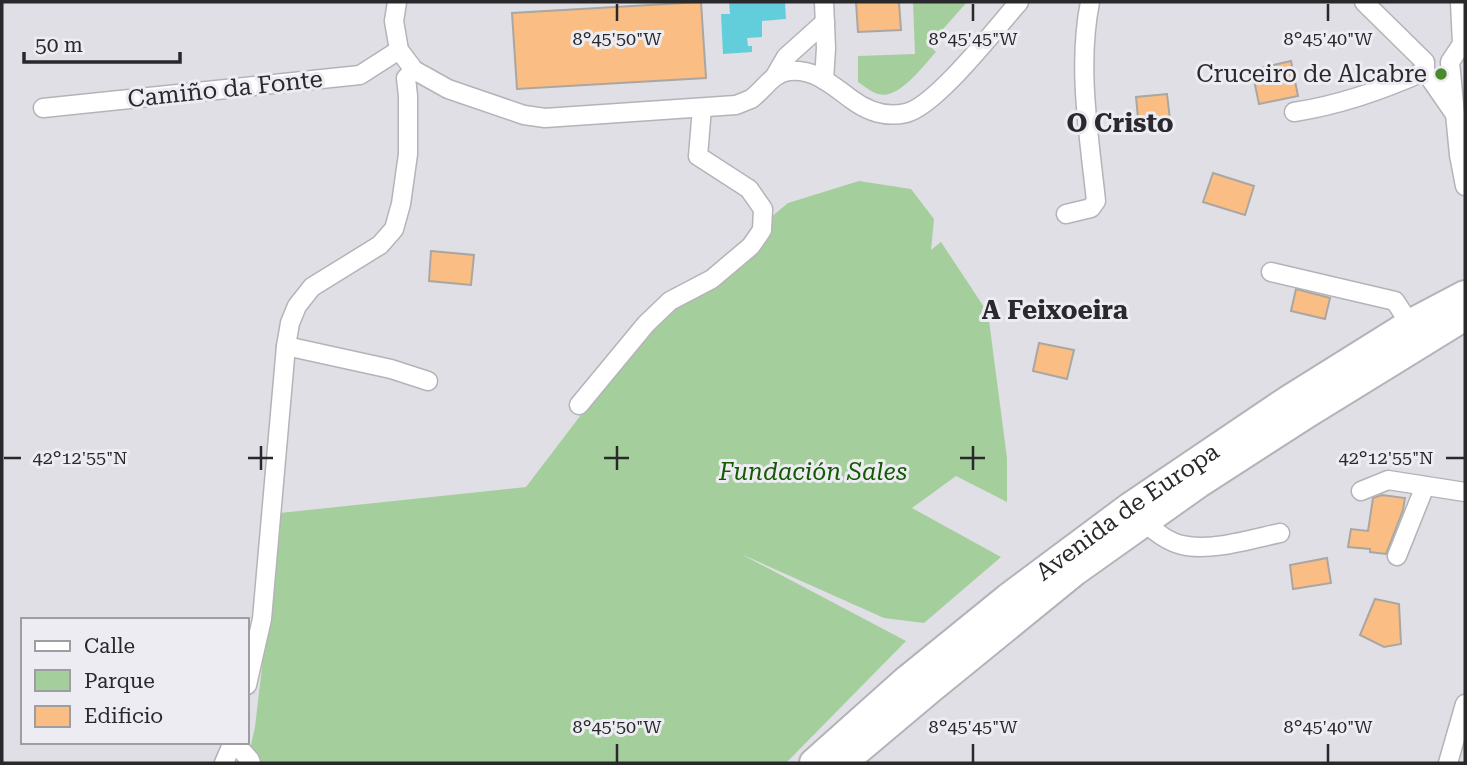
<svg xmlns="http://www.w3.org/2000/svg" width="1467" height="765" font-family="'Roboto Serif',serif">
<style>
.green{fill:#a4cf9c}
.water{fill:#62cedb}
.building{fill:#fabe85;stroke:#aba6a1;stroke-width:2}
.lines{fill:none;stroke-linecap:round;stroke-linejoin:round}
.street-casing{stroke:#b4b3b9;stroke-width:21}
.primary-casing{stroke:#b4b3b9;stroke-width:32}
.street{stroke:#fff;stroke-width:18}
.primary{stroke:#fff;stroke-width:28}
.ticks{fill:none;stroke:#29282b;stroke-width:2.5}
.poi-dot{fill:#4a8a2c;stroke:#ececf2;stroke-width:2.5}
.labels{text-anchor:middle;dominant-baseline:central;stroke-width:6;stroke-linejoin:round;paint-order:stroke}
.poi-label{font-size:24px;fill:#29282b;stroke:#ececf2;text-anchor:end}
.street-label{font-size:24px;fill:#29282b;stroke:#ececf2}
.park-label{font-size:24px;font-style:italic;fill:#155903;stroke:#ececf2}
.neighbourhood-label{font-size:26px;font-weight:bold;fill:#2a292e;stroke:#ececf2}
.ticks-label{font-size:18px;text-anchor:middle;fill:#29282b;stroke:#ececf2;stroke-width:6;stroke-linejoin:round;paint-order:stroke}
</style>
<rect width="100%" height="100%" fill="#dfdfe5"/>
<g class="green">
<path d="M913,2H967L929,45L936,52C922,67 899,100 878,94C871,92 864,86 858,82V56L915,54Z"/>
<path d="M859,181L911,189L934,219L931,250L941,242L988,313L1007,458V502L956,476L912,508L1001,557L924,623L884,618L741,554L906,641L786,763H247L255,727L280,513L526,487L664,306L788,203Z"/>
</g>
<path class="water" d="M729,2H785L786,19L762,21V37L747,38L748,46H752V52L723,54L721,14H730Z"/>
<g class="building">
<path d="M701,2L706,78L517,89L512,13Z"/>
<path d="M856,2H899L901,30L858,32Z"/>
<path d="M1291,61L1298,96L1259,104L1252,70Z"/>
<path d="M1167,94L1171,128L1148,130L1146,117L1138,118L1136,97Z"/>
<path d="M1213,173L1254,186L1245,215L1203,202Z"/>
<path d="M431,251L474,255L471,285L429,281Z"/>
<path d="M1296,289L1330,298L1325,319L1291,311Z"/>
<path d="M1039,343L1074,350L1067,379L1033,371Z"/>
<path d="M1382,495L1405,498L1403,510L1386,554L1370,552V549L1348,547L1351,529L1368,531L1373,498Z"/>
<path d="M1327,558L1331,583L1293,589L1290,565Z"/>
<path d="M1375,599L1399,604L1401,644L1384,647L1360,635Z"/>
</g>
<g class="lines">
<defs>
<g id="street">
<path d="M397,2L394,21L399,50L414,70L448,89L524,115L545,118L736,105C741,103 746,101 751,99C764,90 772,73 789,71C814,68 832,85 851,99C867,111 885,118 906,113C936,106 996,28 1019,2"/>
<path d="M824,2L826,48L824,80"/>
<path d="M1364,2L1425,62V71L1454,113"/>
<path d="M1460,2L1462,44L1450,62L1459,155L1465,186"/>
<path d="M775,76L786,57L825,22"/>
<path d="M43,108L360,75L399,50"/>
<path d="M1294,112C1340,105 1383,90 1425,71"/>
<path d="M1066,214L1091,208L1096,201C1089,135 1077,67 1090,2"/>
<path d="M1271,272L1395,301L1410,324"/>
<path d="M286,346L391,369L428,381"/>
<path d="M579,405L646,324L670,301L712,279L751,246L762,230L763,209L749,189L698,156L702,108"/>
<path d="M1361,491L1388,480L1465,492"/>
<path d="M1145,523C1156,532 1168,542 1182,545C1210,552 1252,539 1280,533"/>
<path d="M1397,556L1425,486"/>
<path d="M247,685L262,619L286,346L290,323L297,306L312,287L380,245L394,229L401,204L408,154V96L406,78L414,70"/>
<path d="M234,742L250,760L251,763"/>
<path d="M224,763L233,742"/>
<path d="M1448,763L1465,704"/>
</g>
<g id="primary">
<path id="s1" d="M814,763L907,680L1008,598L1130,507L1290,399L1410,324L1465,295"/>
<path d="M842,763L930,689L1075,571L1199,483L1306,414L1465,316"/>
</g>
</defs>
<use href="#street" class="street-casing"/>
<use href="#primary" class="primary-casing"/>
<use href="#street" class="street"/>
<use href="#primary" class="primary"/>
</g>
<path class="ticks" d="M617,4V21M973,4V21M1328,4V21M261,446V470M617,446V470M973,446V470M4,458H21M248,458H273M604,458H629M960,458H985M1446,458H1464M617,744V762M973,744V762M1328,744V762"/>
<circle class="poi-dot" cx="1441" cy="74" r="7"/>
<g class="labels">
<g class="poi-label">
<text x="1427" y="74">Cruceiro de Alcabre</text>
</g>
<g class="street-label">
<text transform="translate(225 89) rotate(-6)">Camiño da Fonte</text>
<text stroke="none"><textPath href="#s1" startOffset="402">Avenida de Europa</textPath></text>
</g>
<g class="park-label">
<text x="813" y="472">Fundación Sales</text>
</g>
<g class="neighbourhood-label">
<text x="1120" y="123">O Cristo</text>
<text x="1055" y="310">A Feixoeira</text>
</g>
</g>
<g class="ticks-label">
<text x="617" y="45">8°45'50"W</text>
<text x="973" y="45">8°45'45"W</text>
<text x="1328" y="45">8°45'40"W</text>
<text x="80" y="464">42°12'55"N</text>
<text x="1386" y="464">42°12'55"N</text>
<text x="617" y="733">8°45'50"W</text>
<text x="973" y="733">8°45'45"W</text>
<text x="1328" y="733">8°45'40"W</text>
</g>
<rect width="1467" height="765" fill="none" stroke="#29282b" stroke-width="7"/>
<rect x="21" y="618" width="228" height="126" fill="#ececf2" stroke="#9e9ea2" stroke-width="2"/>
<rect x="35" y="641" width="35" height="10" fill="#ffffff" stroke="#9e9ea2" stroke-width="2"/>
<text x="84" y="653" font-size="21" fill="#29282b">Calle</text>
<rect x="35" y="670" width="35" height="21" fill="#a4cf9c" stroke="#9e9ea2" stroke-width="2"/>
<text x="84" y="688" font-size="21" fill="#29282b">Parque</text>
<rect x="35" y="706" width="35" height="21" fill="#fabe85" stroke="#9e9ea2" stroke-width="2"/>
<text x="84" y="723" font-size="21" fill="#29282b">Edificio</text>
<path d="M24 52v10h156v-10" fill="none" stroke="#29282b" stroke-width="3.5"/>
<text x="35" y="52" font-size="21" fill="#29282b" stroke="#ececf2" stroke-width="5" paint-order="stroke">50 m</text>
</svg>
